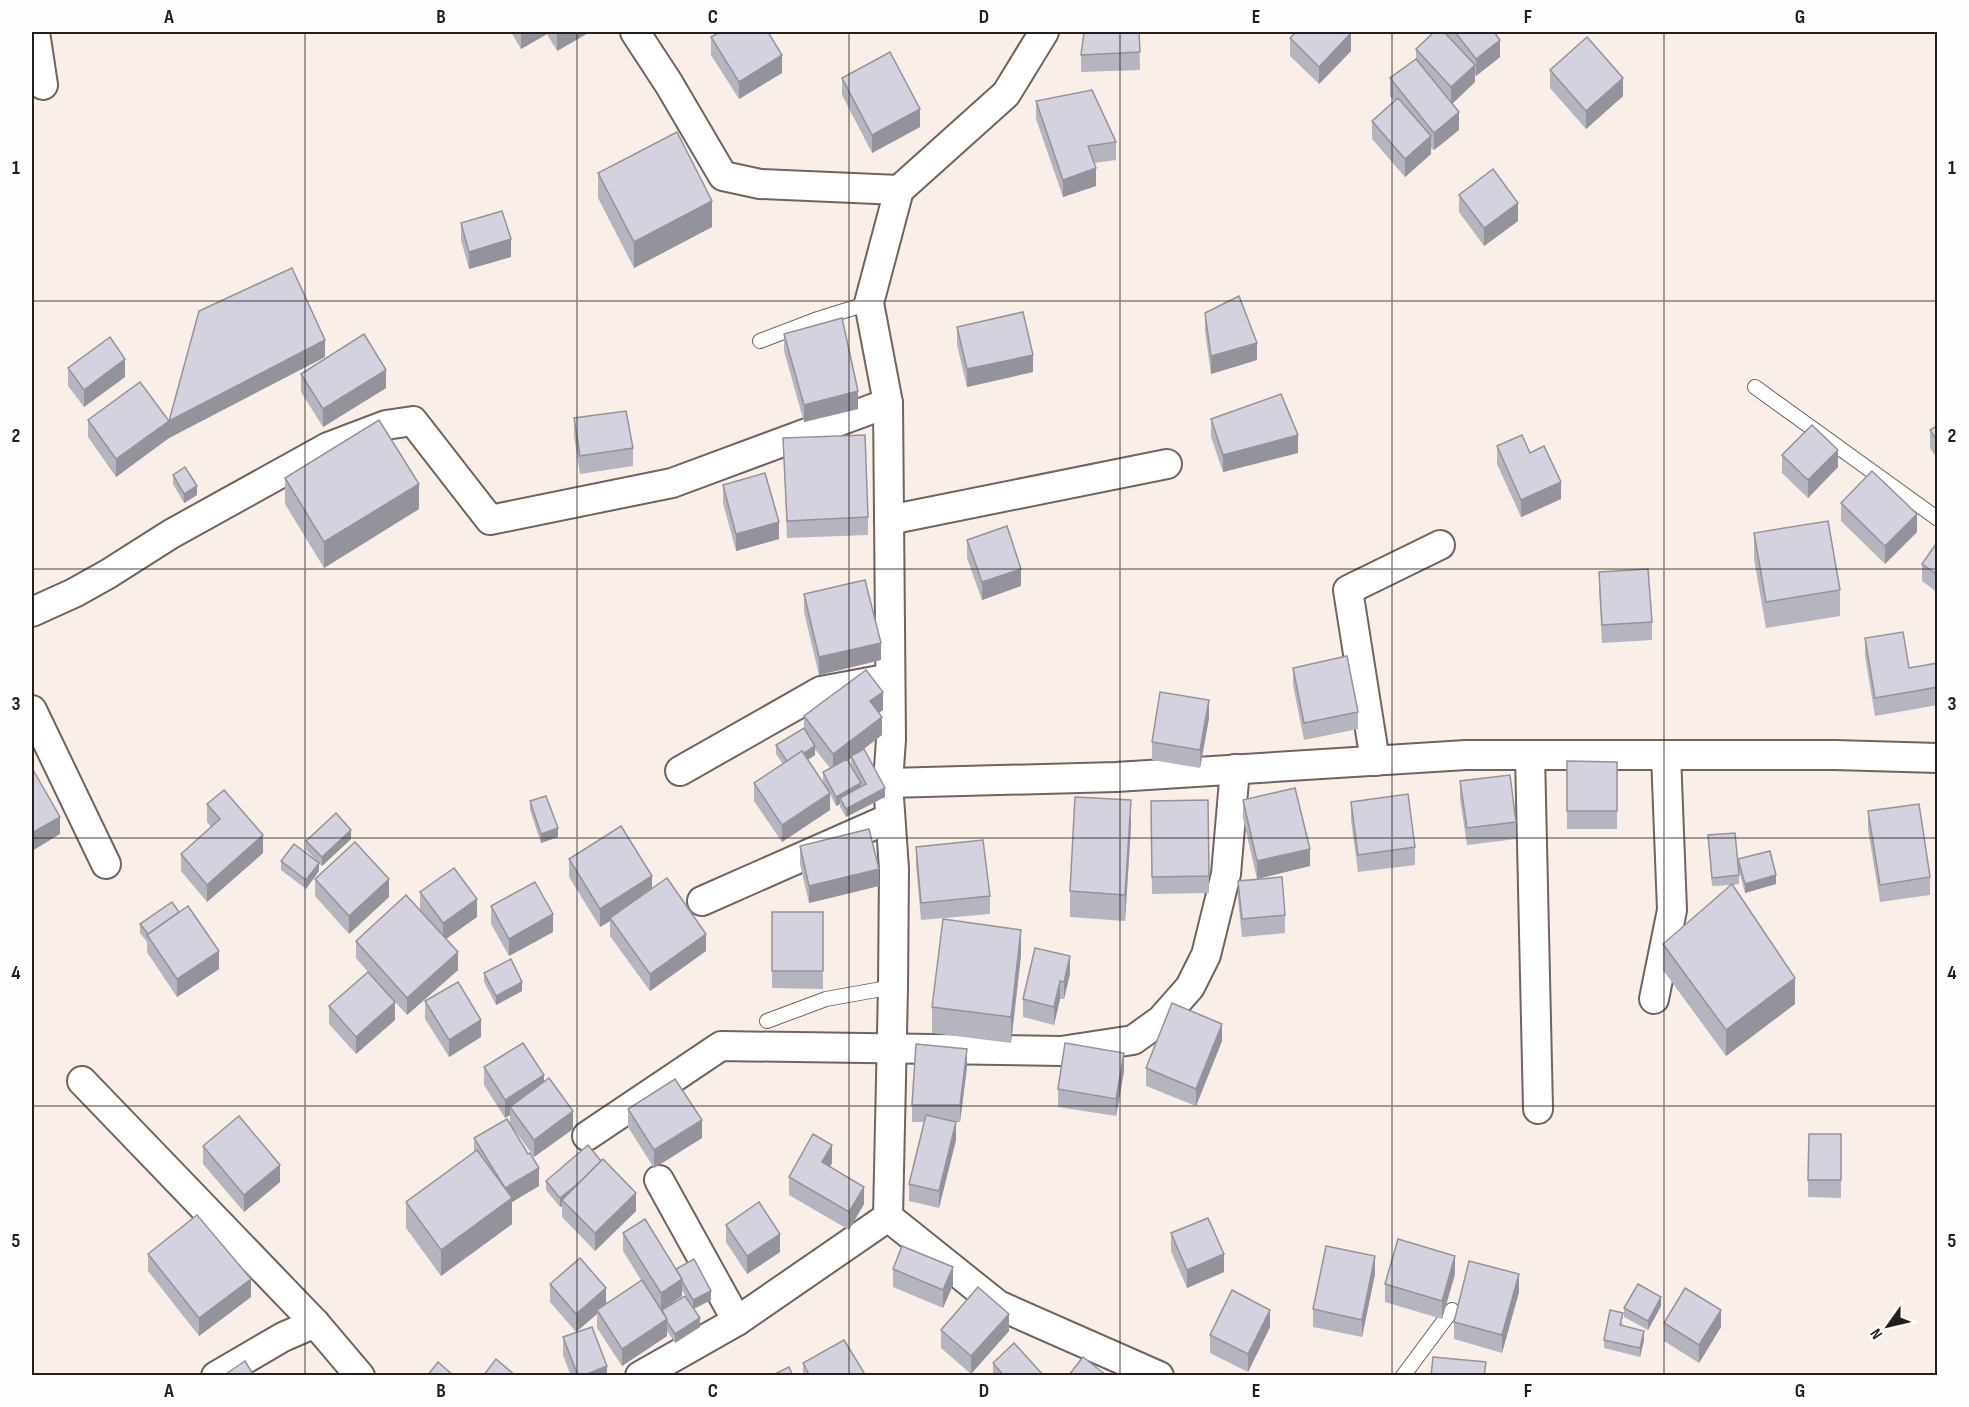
<svg xmlns="http://www.w3.org/2000/svg" width="1969" height="1407" font-family="'Sofia Sans Condensed',sans-serif">
<style>
.lines{fill:none;stroke-linecap:round;stroke-linejoin:round}
.lane-casing{stroke:#6f645f;stroke-width:16}
.street-casing{stroke:#6f645f;stroke-width:32}
.lane{stroke:#fff;stroke-width:14}
.street{stroke:#fff;stroke-width:28}
.wall{fill:#b5b5bf;fill-rule:evenodd}
.shaded-wall{fill:#94939b}
.building{fill:#d3d2de;stroke:#94939b;stroke-width:1.5}
.grid{fill:none;stroke:#241f1d;stroke-width:1.5;stroke-opacity:0.55}
.neatline{fill:none;stroke:#241f1d;stroke-width:2}
.grid-label{font-size:20px;text-anchor:middle;font-weight:bold;fill:#241f1d}
</style>
<rect width="100%" height="100%" fill="#faeee8"/>
<g class="lines">
<defs>
<g id="lane">
<path d="M760,341L815,320L869,303"/>
<path d="M1755,387L1938,519"/>
<path d="M767,1021L826,999L893,987"/>
<path d="M1403,1376L1452,1310"/>
</g>
<g id="street">
<path d="M35,32L43,85"/>
<path d="M635,32L669,84L723,176L760,184L899,190"/>
<path d="M889,520L1167,464"/>
<path d="M32,612L74,593L108,574L171,534L328,447L386,425L413,421L490,520L672,483L888,403"/>
<path d="M32,710L106,864"/>
<path d="M1530,755L1538,1109"/>
<path d="M1375,761L1348,590L1440,545"/>
<path d="M680,771L821,691L880,680"/>
<path d="M888,783L1116,777L1466,755H1835L1938,758"/>
<path d="M702,901L890,818"/>
<path d="M1654,999L1672,910L1666,755"/>
<path d="M82,1081L315,1323L360,1376"/>
<path d="M587,1136L721,1046L1061,1051L1133,1040L1161,1020L1190,987L1206,955L1226,874L1235,769"/>
<path d="M659,1180L737,1321"/>
<path d="M888,1217L998,1305L1159,1376"/>
<path d="M216,1376L283,1337L315,1323"/>
<path d="M640,1376L737,1321L888,1217L893,987L894,869L888,783L891,739L888,403L869,303L899,190L1006,94L1044,32"/>
</g>
</defs>
<use href="#lane" class="lane-casing"/>
<use href="#street" class="street-casing"/>
<use href="#lane" class="lane"/>
<use href="#street" class="street"/>
</g>
<g class="wall">
<path d="M511,32H590L557,51L547,34L521,49Z"/>
<path d="M1139,32L1140,70L1081,72V55Z"/>
<path d="M1434,32H1494L1500,57L1476,76L1475,75V82L1452,104L1459,130L1434,150L1431,148V154L1405,177L1372,139V121L1394,101L1390,96V78L1416,59V49Z"/>
<path d="M711,37L782,73L739,99L711,55Z"/>
<path d="M1290,38L1351,51L1319,84L1290,56Z"/>
<path d="M1550,70L1623,96L1586,129L1550,88Z"/>
<path d="M842,78L920,127L872,153L842,95Z"/>
<path d="M1036,101L1116,142V160L1094,163L1096,186L1063,197L1036,119Z"/>
<path d="M598,173L712,227L634,268L598,198Z"/>
<path d="M1459,195L1518,221L1484,246L1459,212Z"/>
<path d="M461,223L511,257L469,269L461,240Z"/>
<path d="M1205,313L1257,360L1211,374L1205,331Z"/>
<path d="M957,327L1033,372L967,387L957,345Z"/>
<path d="M784,334L858,409L804,422L784,351Z"/>
<path d="M325,357L169,438L116,477L88,437V420L169,421Z"/>
<path d="M68,368L125,377L84,407L68,386Z"/>
<path d="M301,374L386,388L323,427L301,392Z"/>
<path d="M574,418L633,448V466L580,474L574,436Z"/>
<path d="M1211,419L1298,453L1223,472L1211,437Z"/>
<path d="M1938,425V460L1930,448V430Z"/>
<path d="M783,438L868,517V535L787,538Z"/>
<path d="M1497,446L1530,453L1561,499L1521,517L1497,464Z"/>
<path d="M1782,455L1838,467L1808,498L1782,473Z"/>
<path d="M173,475L197,495L184,503L173,484Z"/>
<path d="M285,478L419,509L324,568L285,504Z"/>
<path d="M723,485L779,539L736,551L723,503Z"/>
<path d="M1841,503L1917,532L1885,564L1841,521Z"/>
<path d="M1754,533L1840,590V616L1766,628L1754,559Z"/>
<path d="M967,540L1021,586L982,600L967,558Z"/>
<path d="M1938,541V593L1922,581V564Z"/>
<path d="M1599,572L1652,622V640L1602,643L1599,589Z"/>
<path d="M804,594L881,660L819,675L804,612Z"/>
<path d="M1865,638L1909,668L1938,663V705L1875,716L1865,656Z"/>
<path d="M1293,668L1358,712V729L1304,740L1293,685Z"/>
<path d="M883,710L879,713L882,735L863,749L885,797L846,817L840,807V804L836,806L830,794V810L782,842L754,801V783L783,764L776,754V745L804,728V716ZM815,749L830,768L823,772V781L826,787L808,760L815,755ZM851,758V764L862,786L861,787L848,760Z"/>
<path d="M1209,718L1200,768L1152,760V742Z"/>
<path d="M1567,761L1617,762V829H1567Z"/>
<path d="M1460,781L1516,822V839L1467,845L1460,799Z"/>
<path d="M1208,800L1209,893L1152,894L1151,801Z"/>
<path d="M1243,800L1310,866L1257,879L1243,818Z"/>
<path d="M530,801L558,837L541,843L530,810Z"/>
<path d="M1351,802L1415,847V865L1358,872L1351,820Z"/>
<path d="M207,804L263,853L207,902L181,871V854L211,827L207,822Z"/>
<path d="M1868,811L1930,877V895L1880,902L1868,829Z"/>
<path d="M1131,826L1125,921L1070,917V891Z"/>
<path d="M1708,835L1738,859L1776,884L1745,893L1739,871V884L1732,885L1795,1004L1726,1056L1663,970V944L1732,885L1712,886Z"/>
<path d="M351,839L322,866L319,864V871L306,889L281,870V861L316,860L306,850V841Z"/>
<path d="M800,846L879,886L809,903L800,864Z"/>
<path d="M916,847L990,896V914L921,920L916,865Z"/>
<path d="M569,859L652,888L706,951L650,991L610,936V921L600,927L569,877Z"/>
<path d="M315,879L389,897L349,934L315,896Z"/>
<path d="M1238,881L1285,915V933L1242,937L1238,899Z"/>
<path d="M420,892L477,917L446,939L458,970L407,1015L395,1002V1020L356,1054L329,1024V1006L368,972L356,958V941L423,914L420,910Z"/>
<path d="M491,906L553,932L509,956L491,924Z"/>
<path d="M772,912H823V989L772,988Z"/>
<path d="M140,924L219,969L177,997L147,952V942L140,933Z"/>
<path d="M1021,955L1011,1043L932,1033V1007Z"/>
<path d="M484,973L522,991L496,1005L484,982Z"/>
<path d="M1070,974L1064,999H1060L1054,1025L1023,1017V999Z"/>
<path d="M425,1001L481,1037L449,1057L425,1019Z"/>
<path d="M1222,1041L1196,1106L1146,1086V1068Z"/>
<path d="M484,1067L544,1082L573,1129L534,1157L513,1128L539,1186L512,1202V1224L441,1276L406,1228V1202L474,1152V1138L510,1123V1115L505,1118L484,1085Z"/>
<path d="M967,1067L960,1122H956V1140L939,1208L909,1201V1184L924,1122H912V1105Z"/>
<path d="M1124,1071L1116,1116L1058,1107V1089Z"/>
<path d="M628,1109L702,1138L654,1168L628,1127Z"/>
<path d="M1841,1134V1198L1808,1197V1180Z"/>
<path d="M203,1146L280,1182L244,1212L203,1164Z"/>
<path d="M601,1161L636,1211L595,1251L562,1217V1206L560,1207L546,1190V1181Z"/>
<path d="M832,1163L829,1167L864,1204L849,1230L789,1195V1177Z"/>
<path d="M726,1225L780,1252L747,1274L726,1242Z"/>
<path d="M623,1233L676,1269L711,1300L694,1309L700,1327L675,1343L667,1331V1336L622,1366L597,1328V1314L576,1332L550,1302V1284L606,1304L641,1280L623,1251ZM682,1290L688,1300L662,1310L682,1296Z"/>
<path d="M1171,1233L1224,1272L1187,1288L1171,1251Z"/>
<path d="M148,1254L251,1297L199,1336L148,1271Z"/>
<path d="M893,1269L953,1285L943,1308L893,1287Z"/>
<path d="M1375,1274L1362,1337L1313,1327V1309Z"/>
<path d="M1455,1274L1442,1319L1385,1302V1284Z"/>
<path d="M1519,1292L1502,1353L1454,1339V1322Z"/>
<path d="M1661,1306L1648,1330L1624,1317V1308Z"/>
<path d="M1623,1322L1622,1326L1644,1340L1640,1357L1604,1348V1340Z"/>
<path d="M1664,1323L1721,1327L1699,1363L1664,1341Z"/>
<path d="M1270,1327L1248,1372L1210,1353V1335Z"/>
<path d="M941,1330L1009,1331L971,1374L941,1348Z"/>
<path d="M563,1337L607,1376H571L563,1355Z"/>
<path d="M803,1363L866,1376H803Z"/>
<path d="M993,1363L1044,1376H993Z"/>
</g>
<g class="shaded-wall">
<path d="M521,32H547V34L521,49Z"/>
<path d="M560,32H590L557,51V33Z"/>
<path d="M1351,33V51L1319,84V67Z"/>
<path d="M1500,40V57L1476,76V59Z"/>
<path d="M782,55V73L739,99V82Z"/>
<path d="M1475,65V82L1451,105V87Z"/>
<path d="M1623,78V96L1586,129V111Z"/>
<path d="M920,109V127L872,153V135Z"/>
<path d="M1459,112V130L1434,150V133Z"/>
<path d="M1431,136V154L1405,177V159Z"/>
<path d="M1096,168V186L1063,197V180Z"/>
<path d="M712,201V227L634,268V242Z"/>
<path d="M1518,203V221L1484,246V228Z"/>
<path d="M511,239V257L469,269V252Z"/>
<path d="M325,340V357L169,438L116,477V459L169,421Z"/>
<path d="M1257,343V360L1211,374V356Z"/>
<path d="M1033,355V372L967,387V369Z"/>
<path d="M125,359V377L84,407V390Z"/>
<path d="M386,370V388L323,427V409Z"/>
<path d="M858,391V409L804,422V405Z"/>
<path d="M1298,435V453L1223,472V455Z"/>
<path d="M1838,450V467L1808,498V480Z"/>
<path d="M1561,482V499L1521,517V500Z"/>
<path d="M419,484V509L324,568V542Z"/>
<path d="M197,486V495L184,503V494Z"/>
<path d="M1917,514V532L1885,564V546Z"/>
<path d="M779,522V539L736,551V534Z"/>
<path d="M1021,569V586L982,600V582Z"/>
<path d="M881,643V660L819,675V657Z"/>
<path d="M883,692V710L870,719V701Z"/>
<path d="M1209,700V718L1200,768V750Z"/>
<path d="M882,717V735L852,758L851,756V758L833,772V754Z"/>
<path d="M815,746V755L788,772V763Z"/>
<path d="M861,783V792L840,798V804L836,806V797Z"/>
<path d="M885,788V797L846,817V809Z"/>
<path d="M830,793V810L782,842V825Z"/>
<path d="M1131,800V826L1125,921V895Z"/>
<path d="M60,817V834L32,851V833Z"/>
<path d="M558,828V837L541,843V834Z"/>
<path d="M351,830V839L322,866V857Z"/>
<path d="M263,835V853L207,902V885Z"/>
<path d="M1310,849V866L1257,879V861Z"/>
<path d="M319,863V871L306,889V880Z"/>
<path d="M879,869V886L809,903V886Z"/>
<path d="M1776,875V884L1745,893V884Z"/>
<path d="M652,876V894L610,918V921L600,927V909Z"/>
<path d="M389,879V897L349,934V916Z"/>
<path d="M477,899V917L443,941V923Z"/>
<path d="M553,914V932L509,956V939Z"/>
<path d="M1021,930V955L1011,1043V1017Z"/>
<path d="M706,934V951L650,991V974Z"/>
<path d="M219,951V969L177,997V979Z"/>
<path d="M458,952V970L407,1015V998Z"/>
<path d="M1070,956V974L1064,999V982Z"/>
<path d="M1795,978V1004L1726,1056V1030Z"/>
<path d="M1060,981V999L1054,1025V1007Z"/>
<path d="M522,982V991L496,1005V996Z"/>
<path d="M395,1002V1020L356,1054V1037Z"/>
<path d="M481,1020V1037L449,1057V1040Z"/>
<path d="M1222,1024V1041L1196,1106V1089Z"/>
<path d="M967,1049V1067L960,1122V1105Z"/>
<path d="M1124,1053V1071L1116,1116V1099Z"/>
<path d="M544,1075V1093L510,1107V1115L505,1118V1100Z"/>
<path d="M573,1111V1129L534,1157V1140Z"/>
<path d="M702,1120V1138L654,1168V1150Z"/>
<path d="M956,1122V1140L939,1208V1191Z"/>
<path d="M832,1145V1163L822,1180V1162Z"/>
<path d="M602,1162L562,1200V1206L560,1207V1198Z"/>
<path d="M280,1165V1182L244,1212V1195Z"/>
<path d="M539,1168V1186L512,1202V1224L441,1276V1250L505,1189Z"/>
<path d="M864,1187V1204L849,1230V1212Z"/>
<path d="M636,1193V1211L595,1251V1233Z"/>
<path d="M780,1234V1252L747,1274V1256Z"/>
<path d="M1224,1254V1272L1187,1288V1270Z"/>
<path d="M1375,1256V1274L1362,1337V1320Z"/>
<path d="M1455,1256V1274L1442,1319V1301Z"/>
<path d="M953,1267V1285L943,1308V1290Z"/>
<path d="M1519,1274V1292L1502,1353V1335Z"/>
<path d="M251,1279V1297L199,1336V1318Z"/>
<path d="M682,1279V1296L661,1310V1293Z"/>
<path d="M606,1288V1305L597,1310V1314L576,1332V1314Z"/>
<path d="M711,1291V1300L693,1309V1300Z"/>
<path d="M1661,1297V1306L1648,1330V1321Z"/>
<path d="M1270,1310V1327L1248,1372V1354Z"/>
<path d="M1721,1310V1327L1699,1363V1345Z"/>
<path d="M1009,1314V1331L971,1374V1356Z"/>
<path d="M700,1318V1327L675,1343V1334Z"/>
<path d="M667,1319V1336L622,1366V1349Z"/>
<path d="M1644,1331V1340L1640,1357V1348Z"/>
<path d="M607,1366V1376H582Z"/>
</g>
<g class="building">
<path d="M720,32H768L782,55L739,82L711,37Z"/>
<path d="M1084,32H1139L1140,52L1081,55Z"/>
<path d="M1296,32H1349L1351,33L1319,67L1290,38Z"/>
<path d="M1434,32H1444L1475,65L1451,87L1416,49Z"/>
<path d="M1455,32H1494L1500,40L1476,59Z"/>
<path d="M1587,37L1623,78L1586,111L1550,70Z"/>
<path d="M890,52L920,109L872,135L842,78Z"/>
<path d="M1416,59L1459,112L1434,133L1390,78Z"/>
<path d="M1092,90L1116,142L1088,146L1096,168L1063,180L1036,101Z"/>
<path d="M1398,98L1431,136L1405,159L1372,121Z"/>
<path d="M677,132L712,201L634,242L598,173Z"/>
<path d="M1493,169L1518,203L1484,228L1459,195Z"/>
<path d="M502,211L511,239L469,252L461,223Z"/>
<path d="M292,268L325,340L169,421L199,311Z"/>
<path d="M1239,296L1257,343L1211,356L1205,313Z"/>
<path d="M1023,312L1033,355L967,369L957,327Z"/>
<path d="M842,318L858,391L804,405L784,334Z"/>
<path d="M364,334L386,370L323,409L301,374Z"/>
<path d="M110,337L125,359L84,390L68,368Z"/>
<path d="M140,382L169,421L116,459L88,420Z"/>
<path d="M1281,394L1298,435L1223,455L1211,419Z"/>
<path d="M626,411L633,448L580,456L574,418Z"/>
<path d="M379,420L419,484L324,542L285,478Z"/>
<path d="M1812,425L1838,450L1808,480L1782,455Z"/>
<path d="M1938,425V442L1930,430Z"/>
<path d="M865,435L868,517L787,521L783,438Z"/>
<path d="M1522,435L1530,453L1544,446L1561,482L1521,500L1497,446Z"/>
<path d="M185,467L197,486L184,494L173,475Z"/>
<path d="M1872,471L1917,514L1885,546L1841,503Z"/>
<path d="M765,473L779,522L736,534L723,485Z"/>
<path d="M1828,521L1840,590L1766,602L1754,533Z"/>
<path d="M1007,526L1021,569L982,582L967,540Z"/>
<path d="M1938,541V575L1922,564Z"/>
<path d="M1648,569L1652,622L1602,625L1599,572Z"/>
<path d="M865,580L881,643L819,657L804,594Z"/>
<path d="M1903,632L1909,668L1938,663V687L1875,698L1865,638Z"/>
<path d="M1347,656L1358,712L1304,723L1293,668Z"/>
<path d="M866,670L883,692L870,701L882,717L833,754L804,716Z"/>
<path d="M1160,692L1209,700L1200,750L1152,742Z"/>
<path d="M804,728L815,746L804,753L802,751L787,761L776,745Z"/>
<path d="M864,749L885,788L846,809L840,798L866,784L851,756Z"/>
<path d="M802,751L830,793L782,825L754,783Z"/>
<path d="M847,759L861,783L836,797L823,772Z"/>
<path d="M1567,761L1617,762V811H1567Z"/>
<path d="M32,768L60,817L32,833Z"/>
<path d="M1510,775L1516,822L1467,828L1460,781Z"/>
<path d="M1295,788L1310,849L1257,861L1243,800Z"/>
<path d="M224,790L263,835L207,885L181,854L220,819L207,804Z"/>
<path d="M1408,794L1415,847L1358,855L1351,802Z"/>
<path d="M546,796L558,828L541,834L530,801Z"/>
<path d="M1075,797L1131,800L1125,895L1070,891Z"/>
<path d="M1208,800L1209,876L1152,877L1151,801Z"/>
<path d="M1919,804L1930,877L1880,885L1868,811Z"/>
<path d="M336,813L351,830L322,857L306,841Z"/>
<path d="M621,826L652,876L600,909L569,859Z"/>
<path d="M869,829L879,869L809,886L800,846Z"/>
<path d="M1735,833L1739,875L1712,878L1708,835Z"/>
<path d="M983,840L990,896L921,903L916,847Z"/>
<path d="M355,842L389,879L349,916L315,879Z"/>
<path d="M294,844L319,863L306,880L281,861Z"/>
<path d="M1770,851L1776,875L1745,884L1738,859Z"/>
<path d="M454,868L477,899L443,923L420,892Z"/>
<path d="M1282,877L1285,915L1242,919L1238,881Z"/>
<path d="M667,878L706,934L650,974L610,918Z"/>
<path d="M535,882L553,914L509,939L491,906Z"/>
<path d="M1732,884L1795,978L1726,1030L1663,944Z"/>
<path d="M406,895L458,952L407,998L356,941Z"/>
<path d="M172,902L179,912L148,934L140,924Z"/>
<path d="M188,906L219,951L177,979L147,935Z"/>
<rect x="772" y="912" width="51" height="59"/>
<path d="M943,919L1021,930L1011,1017L932,1007Z"/>
<path d="M1035,948L1070,956L1064,982L1060,981L1054,1007L1023,999Z"/>
<path d="M511,959L522,982L496,996L484,973Z"/>
<path d="M368,972L395,1002L356,1037L329,1006Z"/>
<path d="M458,982L481,1020L449,1040L425,1001Z"/>
<path d="M1172,1003L1222,1024L1196,1089L1146,1068Z"/>
<path d="M523,1043L544,1075L505,1100L484,1067Z"/>
<path d="M1065,1043L1124,1053L1116,1099L1058,1089Z"/>
<path d="M916,1044L967,1049L960,1105H912Z"/>
<path d="M549,1078L573,1111L534,1140L510,1107Z"/>
<path d="M675,1079L702,1120L654,1150L628,1109Z"/>
<path d="M926,1115L956,1122L939,1191L909,1184Z"/>
<path d="M239,1116L280,1165L244,1195L203,1146Z"/>
<path d="M507,1119L528,1154L530,1153L539,1168L505,1188L474,1138Z"/>
<path d="M813,1134L832,1145L822,1162L864,1187L849,1212L789,1177Z"/>
<path d="M1809,1134H1841V1180H1808Z"/>
<path d="M588,1145L601,1161L581,1181L560,1198L546,1181Z"/>
<path d="M477,1150L512,1198L441,1250L406,1202Z"/>
<path d="M603,1159L636,1193L595,1233L562,1200Z"/>
<path d="M759,1202L780,1234L747,1256L726,1225Z"/>
<path d="M197,1215L251,1279L199,1318L148,1254Z"/>
<path d="M1208,1218L1224,1254L1187,1270L1171,1233Z"/>
<path d="M645,1219L682,1279L661,1293L623,1233Z"/>
<path d="M1398,1239L1455,1256L1442,1301L1385,1284Z"/>
<path d="M902,1246L953,1267L943,1290L893,1269Z"/>
<path d="M1326,1246L1375,1256L1362,1320L1313,1309Z"/>
<path d="M580,1258L606,1288L576,1314L550,1284Z"/>
<path d="M694,1259L711,1291L693,1300L682,1281V1279L676,1269Z"/>
<path d="M1469,1261L1519,1274L1502,1335L1454,1322Z"/>
<path d="M642,1280L667,1319L622,1349L597,1310Z"/>
<path d="M1638,1284L1661,1297L1648,1321L1624,1308Z"/>
<path d="M978,1287L1009,1314L971,1356L941,1330Z"/>
<path d="M1685,1288L1721,1310L1699,1345L1664,1323Z"/>
<path d="M1232,1290L1270,1310L1248,1354L1210,1335Z"/>
<path d="M685,1296L700,1318L675,1334L667,1322V1319L662,1310Z"/>
<path d="M1610,1310L1623,1313L1620,1325L1644,1331L1640,1348L1604,1340Z"/>
<path d="M592,1327L607,1366L582,1376H578L563,1337Z"/>
<path d="M844,1340L866,1376H810L803,1363Z"/>
<path d="M1014,1343L1044,1376H1004L993,1363Z"/>
<path d="M1083,1357L1106,1375V1376H1068Z"/>
<path d="M1433,1357L1486,1362L1484,1376H1431Z"/>
<path d="M496,1359L516,1376H483Z"/>
<path d="M245,1361L254,1376H223Z"/>
<path d="M438,1362L454,1376H427Z"/>
<path d="M789,1367L793,1376H771Z"/>
</g>
<path class="grid" d="M305,32V1376M577,32V1376M849,32V1376M1120,32V1376M1392,32V1376M1664,32V1376M32,301H1938M32,569H1938M32,838H1938M32,1106H1938"/>
<rect width="1969" height="1407" fill="none" stroke="#fefefe" stroke-width="66"/>
<g transform="translate(1888 1326) rotate(236)" stroke="#fefefe" stroke-width="4.5" paint-order="stroke">
<path d="M0-4.5L10 22L0 15L-10 22Z" fill="#241f1d"/>
<text y="-9" font-size="16" font-weight="bold" text-anchor="middle" fill="#241f1d">N</text>
</g>
<rect x="33" y="33" width="1903" height="1341" class="neatline"/>
<g class="grid-label">
<text x="169" y="23">A</text>
<text x="441" y="23">B</text>
<text x="713" y="23">C</text>
<text x="984" y="23">D</text>
<text x="1256" y="23">E</text>
<text x="1528" y="23">F</text>
<text x="1800" y="23">G</text>
<text x="16" y="174">1</text>
<text x="1952" y="174">1</text>
<text x="16" y="442">2</text>
<text x="1952" y="442">2</text>
<text x="16" y="710">3</text>
<text x="1952" y="710">3</text>
<text x="16" y="979">4</text>
<text x="1952" y="979">4</text>
<text x="16" y="1247">5</text>
<text x="1952" y="1247">5</text>
<text x="169" y="1397">A</text>
<text x="441" y="1397">B</text>
<text x="713" y="1397">C</text>
<text x="984" y="1397">D</text>
<text x="1256" y="1397">E</text>
<text x="1528" y="1397">F</text>
<text x="1800" y="1397">G</text>
</g>
</svg>
